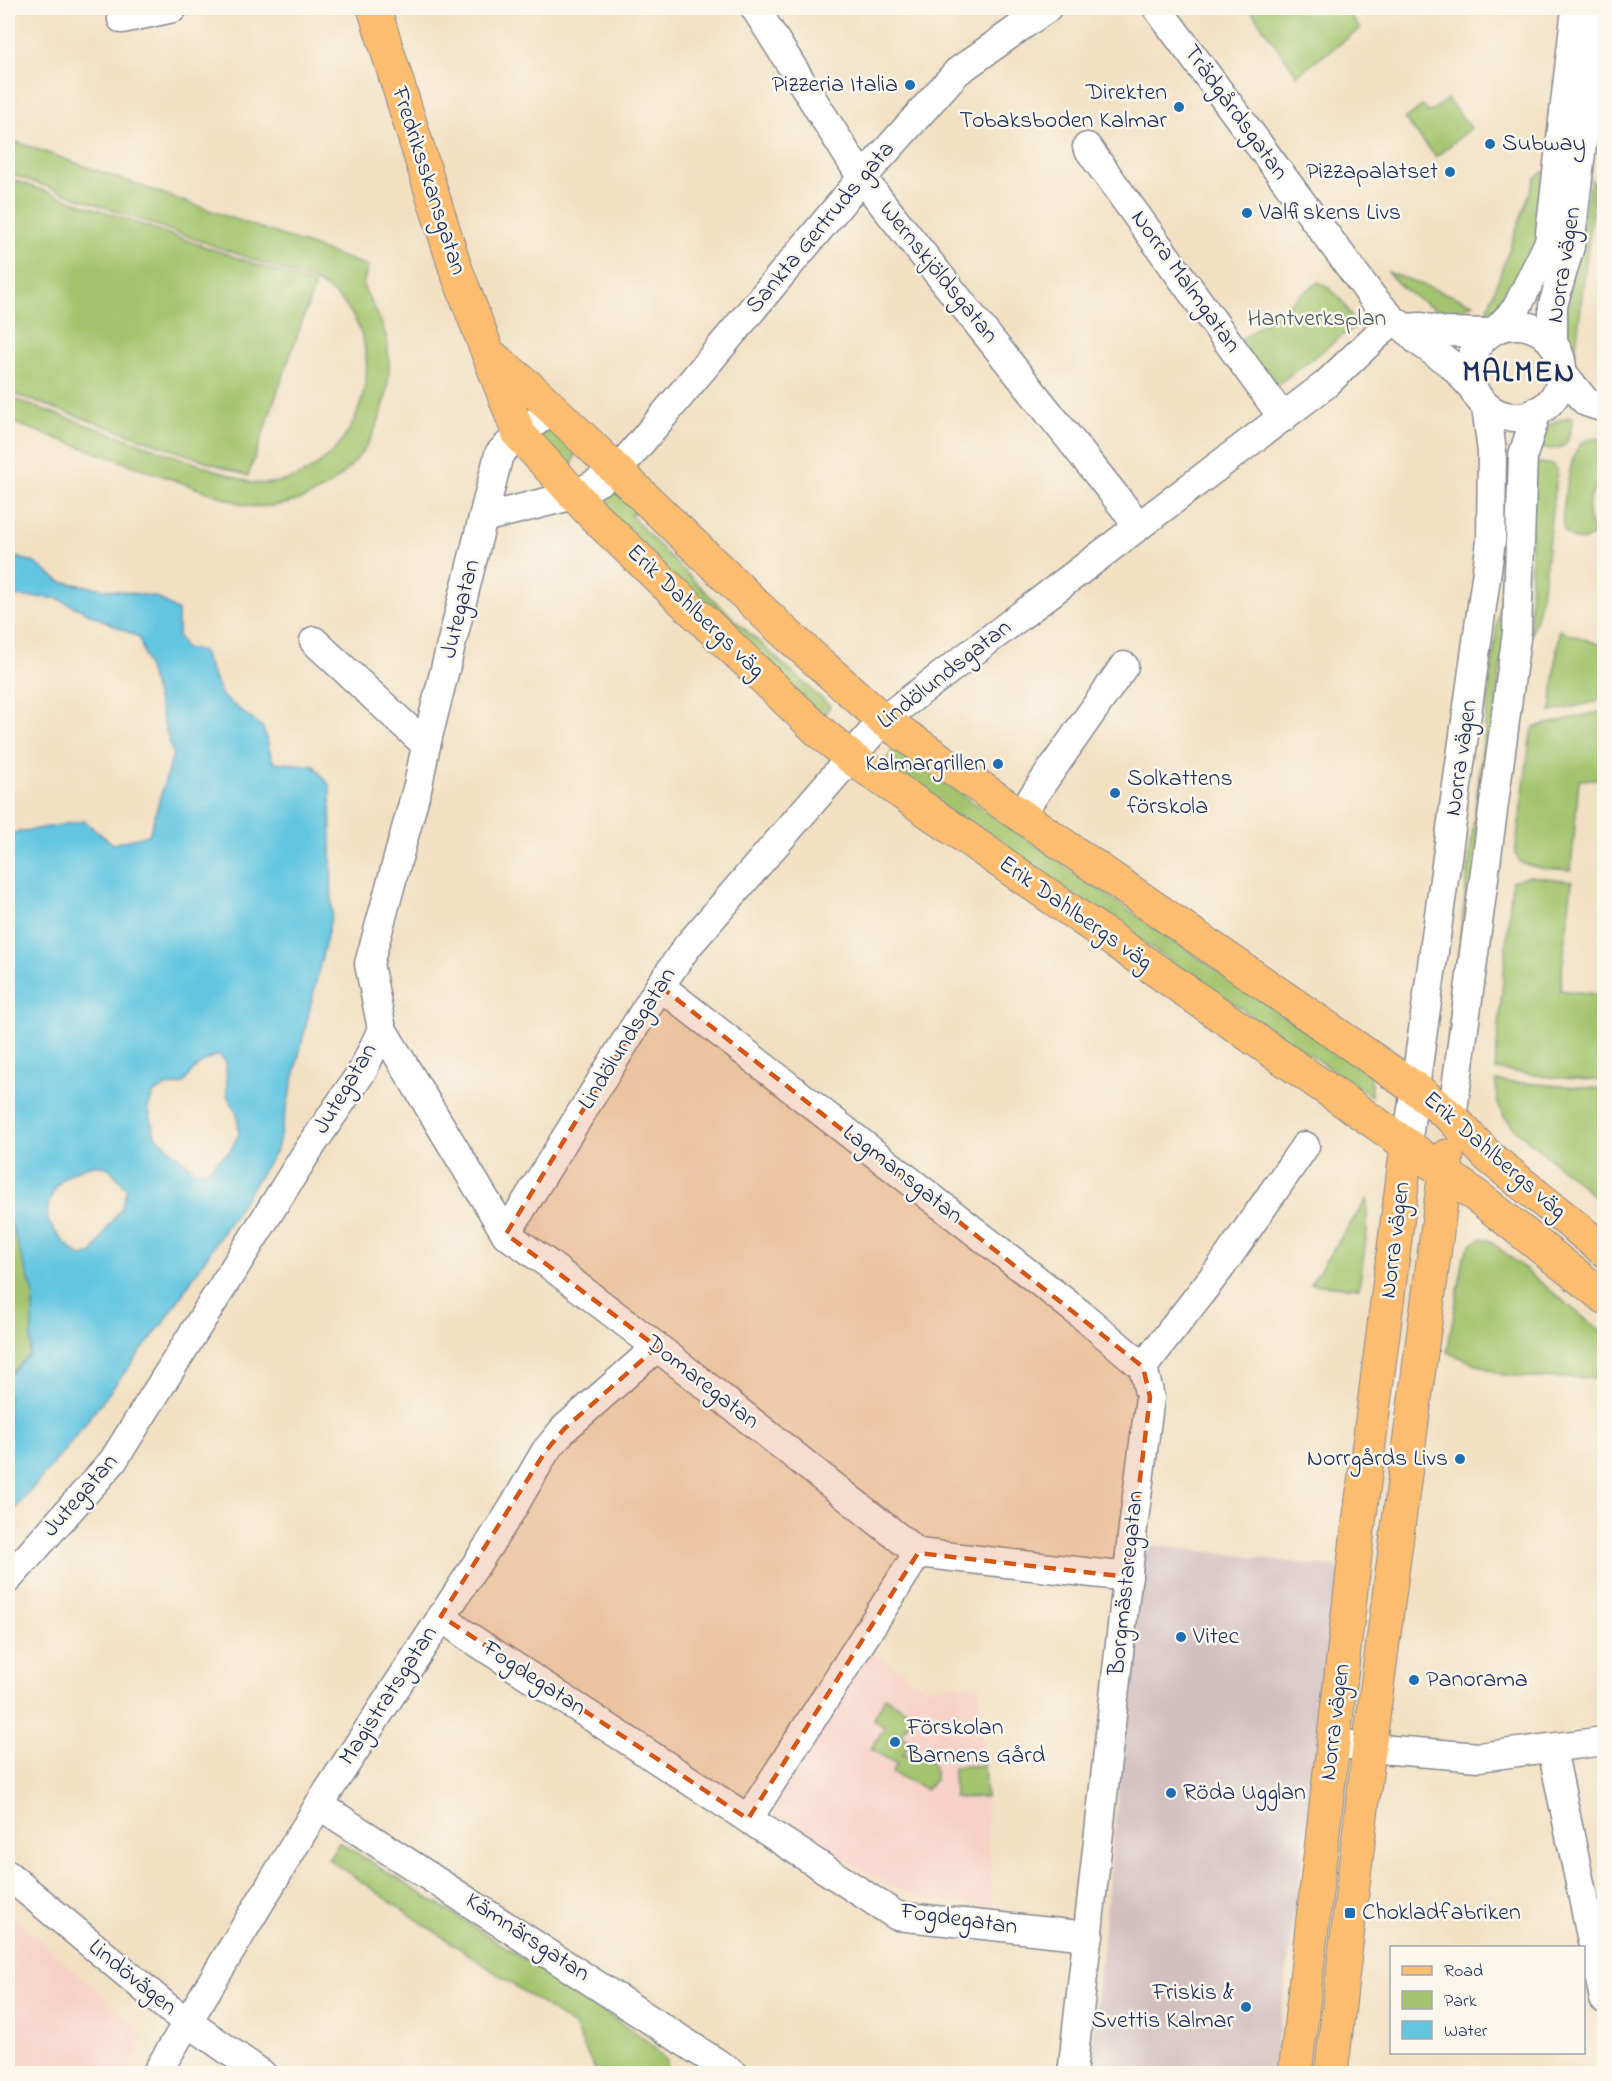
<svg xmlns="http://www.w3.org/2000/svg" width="1612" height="2081" font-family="'Indie Flower',sans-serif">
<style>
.built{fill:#f7d1c7}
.industrial{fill:#d2bfc0}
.green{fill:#a3c46d;stroke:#5f7a66;stroke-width:1.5}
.water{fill:#63c6e1;stroke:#3f7aa0;stroke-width:1.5;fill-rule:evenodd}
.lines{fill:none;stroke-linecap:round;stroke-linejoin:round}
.minor-casing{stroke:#868890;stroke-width:31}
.major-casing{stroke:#868890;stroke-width:35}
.minor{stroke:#fff;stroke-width:28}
.major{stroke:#fcbd6f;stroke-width:33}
.marked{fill:#d45514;fill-opacity:0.2;stroke:#d45514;stroke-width:4.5;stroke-dasharray:12 8;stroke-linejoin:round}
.poi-dot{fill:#1f6fb2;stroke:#fbf7ec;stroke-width:2}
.labels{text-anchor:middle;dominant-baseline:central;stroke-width:5;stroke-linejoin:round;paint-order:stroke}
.poi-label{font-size:24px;fill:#1b2f5e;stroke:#fbf7ec;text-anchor:start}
.street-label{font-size:24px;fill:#1b2f5e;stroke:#fbf7ec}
.park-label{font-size:24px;fill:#445c62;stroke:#fbf7ec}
.district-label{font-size:30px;font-weight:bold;letter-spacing:1.5px;fill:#1b2f5e;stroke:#fbf7ec}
</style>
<rect width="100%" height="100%" fill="#fbf7ec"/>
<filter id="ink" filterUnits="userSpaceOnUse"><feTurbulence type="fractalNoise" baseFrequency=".0167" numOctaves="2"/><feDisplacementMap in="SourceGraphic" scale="12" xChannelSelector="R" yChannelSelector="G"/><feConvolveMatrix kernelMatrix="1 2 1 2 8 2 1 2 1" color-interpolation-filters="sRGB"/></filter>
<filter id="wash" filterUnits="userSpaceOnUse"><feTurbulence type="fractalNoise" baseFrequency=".008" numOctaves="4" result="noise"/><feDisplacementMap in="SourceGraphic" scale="24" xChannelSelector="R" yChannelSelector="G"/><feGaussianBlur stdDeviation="1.35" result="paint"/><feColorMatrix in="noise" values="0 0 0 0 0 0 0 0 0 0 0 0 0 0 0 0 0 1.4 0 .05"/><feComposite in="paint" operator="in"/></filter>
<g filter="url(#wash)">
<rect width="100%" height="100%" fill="#f2e0c2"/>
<g class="built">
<path d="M867,1649L925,1688L979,1683L993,1907L921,1898L884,1884L772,1811V1795Z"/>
<path d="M8,1912L137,2027L141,2038L139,2047L124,2073H8Z"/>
</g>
<path class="industrial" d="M1144,1544L1342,1568L1273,2073L1089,2074Z"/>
<g class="green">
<path d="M1249,8H1345L1360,29L1297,75Z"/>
<path d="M1447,99L1471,128L1436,157L1405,119L1423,105L1429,113Z"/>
<path d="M8,139L368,266L363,286C373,307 386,325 388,349C397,434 336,514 247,506L8,421V397L252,483C358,493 413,332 316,282L8,173Z"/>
<path d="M1543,172H1549L1536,246L1494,319H1476L1483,316L1487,311L1535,178Z"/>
<path d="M8,178L315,285L248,476L8,392Z"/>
<path d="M1591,179L1595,186L1574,364L1571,362L1562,332Z"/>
<path d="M1388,272L1474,304C1467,306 1455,312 1447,312C1430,310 1397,286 1388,272Z"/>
<path d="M1318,282C1335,289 1351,309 1354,327L1273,388L1237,343Z"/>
<path d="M1569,417H1573C1567,450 1566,450 1535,448C1544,429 1547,422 1569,417Z"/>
<path d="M545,425L576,451L568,481L528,435Z"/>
<path d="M1593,438L1604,439V478C1588,494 1582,512 1595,533C1588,539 1583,543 1574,539C1571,537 1566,533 1564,530C1559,520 1571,457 1578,448C1581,442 1587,440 1593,438Z"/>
<path d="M1501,459L1515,461L1507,615L1454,1044L1448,1041L1502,582Z"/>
<path d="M1532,462L1553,465L1556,469L1557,476C1547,529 1549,586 1530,637Z"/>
<path d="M610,492L629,494L644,507L630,515C693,583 761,645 830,706L821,721L586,501Z"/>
<path d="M1559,630L1604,646V700L1551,712Z"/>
<path d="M1604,711V778L1579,780L1571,870L1540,868L1521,863L1515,854L1530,740L1534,727Z"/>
<path d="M895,748L1143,920L1371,1075V1096L881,766Z"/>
<path d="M1529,876L1572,881L1560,990L1604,995V1081L1550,1077L1495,1069L1512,881Z"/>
<path d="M1496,1081L1604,1089V1207L1586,1189L1516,1130L1504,1116L1497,1102Z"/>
<path d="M1367,1199V1232L1359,1288L1310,1284Z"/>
<path d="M8,1218L11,1224L34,1294L30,1354L8,1377V1316L12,1300L8,1287Z"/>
<path d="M1483,1238L1489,1240L1604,1334V1378H1534L1503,1375L1447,1352L1464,1257L1471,1244Z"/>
<path d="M885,1697L914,1715L901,1735L911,1742L903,1754C908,1755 913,1754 918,1754C932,1756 936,1768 935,1780L926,1789L892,1773L897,1764L871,1749L885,1727L873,1720Z"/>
<path d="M984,1765L986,1797L954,1798L953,1767Z"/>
<path d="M339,1842L501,1944L646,2040L667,2061L665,2073H601L594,2068L574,2026L328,1859Z"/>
</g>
<path class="water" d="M8,555L33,562L61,582L156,597L178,611V636L185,648L202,651L222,696L263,728L273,762L314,766L330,786L332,914L277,1149L166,1319L63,1452L8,1517V1377L30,1354L34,1294L11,1224L8,1218V834L84,821L113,844L149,835L173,754L139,637L56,598L8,596ZM218,1055L226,1062L227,1095L237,1113L239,1134L230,1151L217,1161L207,1171L194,1170L155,1135L148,1107L154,1093L165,1087L183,1084C193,1069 201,1061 218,1055ZM93,1165L108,1167L127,1189L121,1209L108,1227L93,1253L81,1257C70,1248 55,1235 49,1222C47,1217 47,1209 49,1203C56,1179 69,1171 93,1165Z"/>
</g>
<g filter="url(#ink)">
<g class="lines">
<defs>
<g id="minor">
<path d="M755,8L862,178L1139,526"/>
<path d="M1157,8L1373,298L1393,320L1405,328L1417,340L1452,365L1472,387"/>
<path d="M122,19L173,8"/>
<path d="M1087,147L1283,418"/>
<circle cx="1516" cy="371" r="46"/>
<path d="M1499,327L1516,309L1549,242L1576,8"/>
<path d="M1405,328L1421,327L1445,332L1489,333"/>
<path d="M1553,344V305L1570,246L1598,8"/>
<path d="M1562,372L1586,402L1604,408"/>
<path d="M483,518L575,495L617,471L862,178L957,72L1047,8"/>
<path d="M314,641L426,745"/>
<path d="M1020,815L1124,666"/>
<path d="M660,986L1083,1316L1143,1367"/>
<path d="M382,1029L506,1234L547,1263L657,1347L918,1553L1128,1577"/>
<path d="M1452,1118L1517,631L1523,455L1537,411"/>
<path d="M1407,1145L1491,541L1492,452L1486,406"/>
<path d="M506,1234L660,986L686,948L883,720L1325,385L1393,320"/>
<path d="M8,1579L113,1461L307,1152L363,1070L382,1029L369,964L418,785L426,745L499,454L519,434L552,410"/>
<path d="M441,1616L463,1633L897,1916L1089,1936"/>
<path d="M1334,1743L1392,1750L1479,1757L1604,1741"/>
<path d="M1552,1749L1604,1999"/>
<path d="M319,1805L734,2074"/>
<path d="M748,1819L918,1553"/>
<path d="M8,1875L168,2008L262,2074"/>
<path d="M156,2074L319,1805L511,1511L545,1452L564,1429L657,1347"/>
<path d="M1072,2074L1133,1527L1150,1397L1143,1367L1221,1267L1305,1146"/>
</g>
<g id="major">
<path d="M374,8L455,267L519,434L593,515L819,731L850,757L1407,1145L1483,1201L1604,1297"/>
<path d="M489,354L535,392L781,629L883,720L1416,1089L1452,1118L1489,1157L1604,1250"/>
<path d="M1295,2074L1356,1546L1407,1145"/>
<path d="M1331,2074L1369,1748L1447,1156"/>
</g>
</defs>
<use href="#minor" class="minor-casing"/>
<use href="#major" class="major-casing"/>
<use href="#minor" class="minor"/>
<use href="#major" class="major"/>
</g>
</g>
<path class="marked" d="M660,986L1143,1367L1150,1397L1128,1577L918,1553L748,1819L441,1616L545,1452L564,1429L657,1347L506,1234Z"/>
<g class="poi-dot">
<circle cx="910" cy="85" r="6"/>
<circle cx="1179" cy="107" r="6"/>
<circle cx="1490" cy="144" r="6"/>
<circle cx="1450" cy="172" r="6"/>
<circle cx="1247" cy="213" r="6"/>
<circle cx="998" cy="764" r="6"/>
<circle cx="1115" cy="793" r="6"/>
<circle cx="1460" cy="1459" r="6"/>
<circle cx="1181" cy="1637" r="6"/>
<circle cx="1414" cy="1680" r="6"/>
<circle cx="895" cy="1742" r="6"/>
<circle cx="1171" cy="1793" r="6"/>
<rect x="1344" y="1907" width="12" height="12" rx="3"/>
<circle cx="1246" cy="2007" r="6"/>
</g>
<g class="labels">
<g class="poi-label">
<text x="898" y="85" text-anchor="end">Pizzeria Italia</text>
<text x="1167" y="93" text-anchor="end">Direkten<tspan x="1167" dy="28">Tobaksboden Kalmar</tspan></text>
<text x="1502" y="144">Subway</text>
<text x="1438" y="172" text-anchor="end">Pizzapalatset</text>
<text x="1259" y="213">Valfiskens Livs</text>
<text x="986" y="764" text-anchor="end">Kalmargrillen</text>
<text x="1127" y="779">Solkattens<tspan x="1127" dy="28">förskola</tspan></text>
<text x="1448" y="1459" text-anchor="end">Norrgårds Livs</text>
<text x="1193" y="1637">Vitec</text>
<text x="1426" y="1680">Panorama</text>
<text x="907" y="1728">Förskolan<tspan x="907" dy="28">Barnens Gård</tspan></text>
<text x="1183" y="1793">Röda Ugglan</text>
<text x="1362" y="1913">Chokladfabriken</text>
<text x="1234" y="1993" text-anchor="end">Friskis &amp;<tspan x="1234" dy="28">Svettis Kalmar</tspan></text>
</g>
<g class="street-label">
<text transform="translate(1235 113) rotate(54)">Trädgårdsgatan</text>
<text transform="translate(428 181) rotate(72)">Fredriksskansgatan</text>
<text transform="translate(821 228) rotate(-50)">Sankta Gertruds gata</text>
<text transform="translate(1565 265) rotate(-81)">Norra vägen</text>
<text transform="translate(938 273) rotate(51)">Wernskjöldsgatan</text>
<text transform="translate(1185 282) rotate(54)">Norra Malmgatan</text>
<text transform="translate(461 609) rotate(-76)">Jutegatan</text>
<text transform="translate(695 612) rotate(44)">Erik Dahlbergs väg</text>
<text transform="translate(945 675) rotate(-38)">Lindölundsgatan</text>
<text transform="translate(1462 758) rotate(-82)">Norra vägen</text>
<text transform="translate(1075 914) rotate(35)">Erik Dahlbergs väg</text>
<text transform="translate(628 1039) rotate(-58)">Lindölundsgatan</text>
<text transform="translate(346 1089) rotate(-59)">Jutegatan</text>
<text transform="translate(1494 1156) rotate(41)">Erik Dahlbergs väg</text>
<text transform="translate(902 1175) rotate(38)">Lagmansgatan</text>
<text transform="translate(1396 1240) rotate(-83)">Norra vägen</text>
<text transform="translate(702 1383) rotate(38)">Domaregatan</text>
<text transform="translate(81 1496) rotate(-49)">Jutegatan</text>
<text transform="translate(1127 1583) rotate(-84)">Borgmästaregatan</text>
<text transform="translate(534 1679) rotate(33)">Fogdegatan</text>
<text transform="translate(389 1696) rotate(-57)">Magistratsgatan</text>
<text transform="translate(1336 1722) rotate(-83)">Norra vägen</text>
<text transform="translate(959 1920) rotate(8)">Fogdegatan</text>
<text transform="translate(527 1938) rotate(33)">Kämnärsgatan</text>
<text transform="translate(132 1978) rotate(39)">Lindövägen</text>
</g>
<g class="park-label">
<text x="1317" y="319">Hantverksplan</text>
</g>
<g class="district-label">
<text x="1519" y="374">MALMEN</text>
</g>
</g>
<rect width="1612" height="2081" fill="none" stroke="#fbf7ec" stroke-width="30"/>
<rect x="1390" y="1946" width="195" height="108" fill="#fbf7ec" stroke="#a1a7b3" stroke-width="1.5"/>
<rect x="1402" y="1966" width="30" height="9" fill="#fcbd6f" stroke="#a1a7b3" stroke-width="1.5"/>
<text x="1444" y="1976" font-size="18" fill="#1b2f5e">Road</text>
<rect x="1402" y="1991" width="30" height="18" fill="#a3c46d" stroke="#a1a7b3" stroke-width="1.5"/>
<text x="1444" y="2006" font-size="18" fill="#1b2f5e">Park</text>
<rect x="1402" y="2021" width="30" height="18" fill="#63c6e1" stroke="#a1a7b3" stroke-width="1.5"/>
<text x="1444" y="2036" font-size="18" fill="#1b2f5e">Water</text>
</svg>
